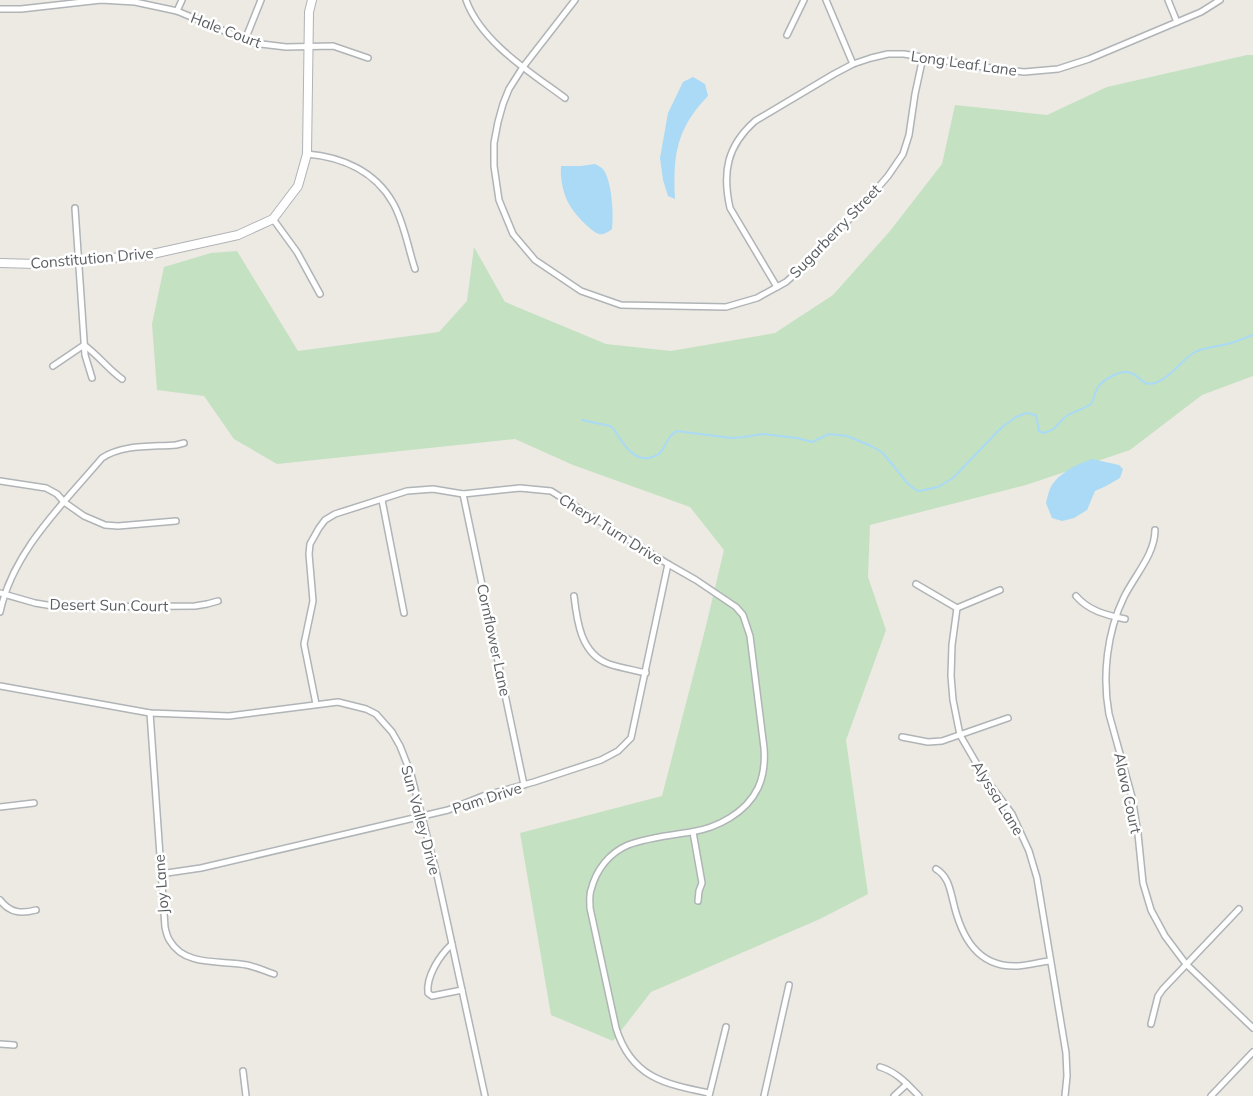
<svg xmlns="http://www.w3.org/2000/svg" width="1253" height="1096" font-family="Mulish,sans-serif">
<style>
.green{fill:#c4e1c2}
.water{fill:#aadaf5}
.lines{fill:none;stroke-linecap:round;stroke-linejoin:round}
.stream{stroke:#aadaf5;stroke-width:2}
.street-casing{stroke:#b0b4b7;stroke-width:8}
.secondary-casing{stroke:#b0b3b7;stroke-width:10}
.street{stroke:#fff;stroke-width:5}
.secondary{stroke:#fff;stroke-width:8}
.labels{text-anchor:middle;dominant-baseline:central;stroke-width:5;stroke-linejoin:round;paint-order:stroke}
.street-label{font-size:15px;fill:#5b5f62;stroke:#fff}
</style>
<rect width="100%" height="100%" fill="#eceae3"/>
<path class="green" d="M1247,55H1253V376L1202,395L1130,450L1026,485L870,525L868,577L886,630L846,740L868,894L820,919L651,992L613,1041L551,1015L520,833L662,796L705,630L724,550L690,507L573,465L515,439L277,464L234,439L204,396L157,390L152,324L164,267L211,253L237,251L298,351L439,332L467,301L474,247L505,302L606,344L671,351L775,333L833,295L890,231L942,164L955,105L1047,115L1107,87Z"/>
<g class="water">
<path d="M693,77L705,84L708,96C676,129 673,155 675,199L668,196L663,180L660,158L668,113L683,82Z"/>
<path d="M595,164C596,164 602,168 603,169C612,181 614,215 612,229C608,232 604,235 599,234C590,231 573,212 569,204C563,194 560,177 561,166H581Z"/>
<path d="M1092,459L1119,465L1123,469L1120,478L1106,486L1095,491L1087,510L1074,518L1062,521L1052,518L1046,503C1048,496 1049,487 1055,481C1065,470 1078,464 1092,459Z"/>
</g>
<g class="lines">
<path class="stream" d="M582,420L610,426L613,428C622,441 633,464 652,457C654,457 658,454 660,453C667,445 667,436 677,431L731,438L744,437L763,434L797,438L812,442L829,434L847,436L871,446L883,453L908,484L916,490L919,491L938,487L953,478L1002,427L1016,417L1026,413L1036,415L1039,431L1043,433C1060,429 1056,422 1068,415C1075,411 1084,409 1091,404C1094,399 1095,392 1098,387C1104,379 1121,369 1131,373C1140,376 1143,387 1155,383C1172,377 1181,360 1195,352C1205,347 1216,347 1227,344C1236,342 1244,338 1253,335"/>
<defs>
<g id="street">
<path d="M466,0C481,42 530,72 565,98"/>
<path d="M575,0L523,67L509,89L503,104L498,122L494,143V166L499,200L513,234L535,260L581,291L621,305L726,307L757,298L786,282L803,267L862,206L888,176L903,154L909,135L915,94L923,57"/>
<path d="M826,0L853,64"/>
<path d="M1168,0L1177,22"/>
<path d="M0,9H21L101,0L135,2L177,11L253,43L286,47L333,46L368,58"/>
<path d="M177,11L182,0"/>
<path d="M787,35L804,0"/>
<path d="M245,40L261,0"/>
<path d="M307,154C342,157 375,171 393,203C404,222 408,248 415,269"/>
<path d="M75,208L85,355L92,378"/>
<path d="M273,219L297,252L320,294"/>
<path d="M777,287L730,208C722,172 727,146 755,121L834,74L853,64L871,58L888,54H904L976,66L1024,72L1058,69L1089,59L1201,12L1220,0"/>
<path d="M84,345C98,355 108,369 122,379"/>
<path d="M53,366L84,345"/>
<path d="M0,481L46,488L57,494L64,502L84,516L105,525L118,526L176,521"/>
<path d="M463,494L524,785"/>
<path d="M382,500L404,613"/>
<path d="M1155,530C1155,554 1135,575 1124,597C1107,632 1102,676 1109,714L1132,797L1138,834L1143,883L1151,910L1165,936L1186,964L1253,1028"/>
<path d="M916,584L957,608"/>
<path d="M0,593L35,603L53,606L75,607L195,606L207,604L218,601"/>
<path d="M574,596C577,622 581,654 609,664C621,668 634,670 646,673"/>
<path d="M1076,596C1089,611 1106,615 1125,619"/>
<path d="M957,608L952,645L951,676L953,700L960,735L985,778L1012,814L1029,851L1037,878L1066,1053L1067,1076L1065,1096"/>
<path d="M957,608L1000,590"/>
<path d="M0,612C13,551 63,504 102,458C123,444 152,447 176,445L184,443"/>
<path d="M0,686L150,713L229,716L338,702L366,709L376,714L392,732L400,746L411,774L437,875L485,1096"/>
<path d="M316,704L304,644L313,601L309,554L310,544L319,528L325,520L335,514L407,491L433,489L463,494L520,488L551,491L668,564L696,580L736,607L743,615L750,636L764,748C765,761 764,775 758,788C746,813 717,828 691,832C672,835 646,838 628,845C609,853 596,870 591,890C589,895 590,902 590,908L616,1028C631,1077 664,1084 709,1093"/>
<path d="M150,713L165,927C166,932 167,937 170,941C185,967 222,960 247,965C256,967 265,971 274,974"/>
<path d="M902,737L928,742L942,741L1008,718"/>
<path d="M0,807L34,803"/>
<path d="M693,832L702,883L699,891L698,901"/>
<path d="M936,869C948,876 950,889 953,901C961,936 977,968 1018,966C1029,965 1040,962 1050,961"/>
<path d="M160,874L201,868L448,810L483,796L534,782L601,760L618,751L631,738L668,564"/>
<path d="M0,900C10,913 21,914 36,910"/>
<path d="M452,944C440,955 426,976 428,993L432,996L462,990"/>
<path d="M1151,1024L1158,996L1163,989L1239,909"/>
<path d="M0,1044L14,1045"/>
<path d="M880,1067C897,1072 907,1084 919,1096"/>
<path d="M243,1071L246,1096"/>
<path d="M709,1096L726,1027"/>
<path d="M764,1096L789,985"/>
<path d="M894,1096L907,1084"/>
<path d="M1211,1096L1253,1052"/>
</g>
<path id="secondary" d="M0,263L37,264L148,255L238,235L273,219L298,186L307,154L309,12L312,0"/>
</defs>
<use href="#street" class="street-casing"/>
<use href="#secondary" class="secondary-casing"/>
<use href="#street" class="street"/>
<use href="#secondary" class="secondary"/>
</g>
<g class="labels">
<g class="street-label">
<text transform="translate(226 30) rotate(21)">Hale Court</text>
<text transform="translate(964 63) rotate(8)">Long Leaf Lane</text>
<text transform="translate(835 231) rotate(-46)">Sugarberry Street</text>
<text transform="translate(92 258) rotate(-5)">Constitution Drive</text>
<text transform="translate(611 529) rotate(32)">Cheryl Turn Drive</text>
<text transform="translate(109 605) rotate(1)">Desert Sun Court</text>
<text transform="translate(494 640) rotate(78)">Cornflower Lane</text>
<text transform="translate(1128 793) rotate(78)">Alava Court</text>
<text transform="translate(487 798) rotate(-18)">Pam Drive</text>
<text transform="translate(998 798) rotate(58)">Alyssa Lane</text>
<text transform="translate(421 820) rotate(75)">Sun Valley Drive</text>
<text transform="translate(161 884) rotate(-94)">Joy Lane</text>
</g>
</g>
</svg>
